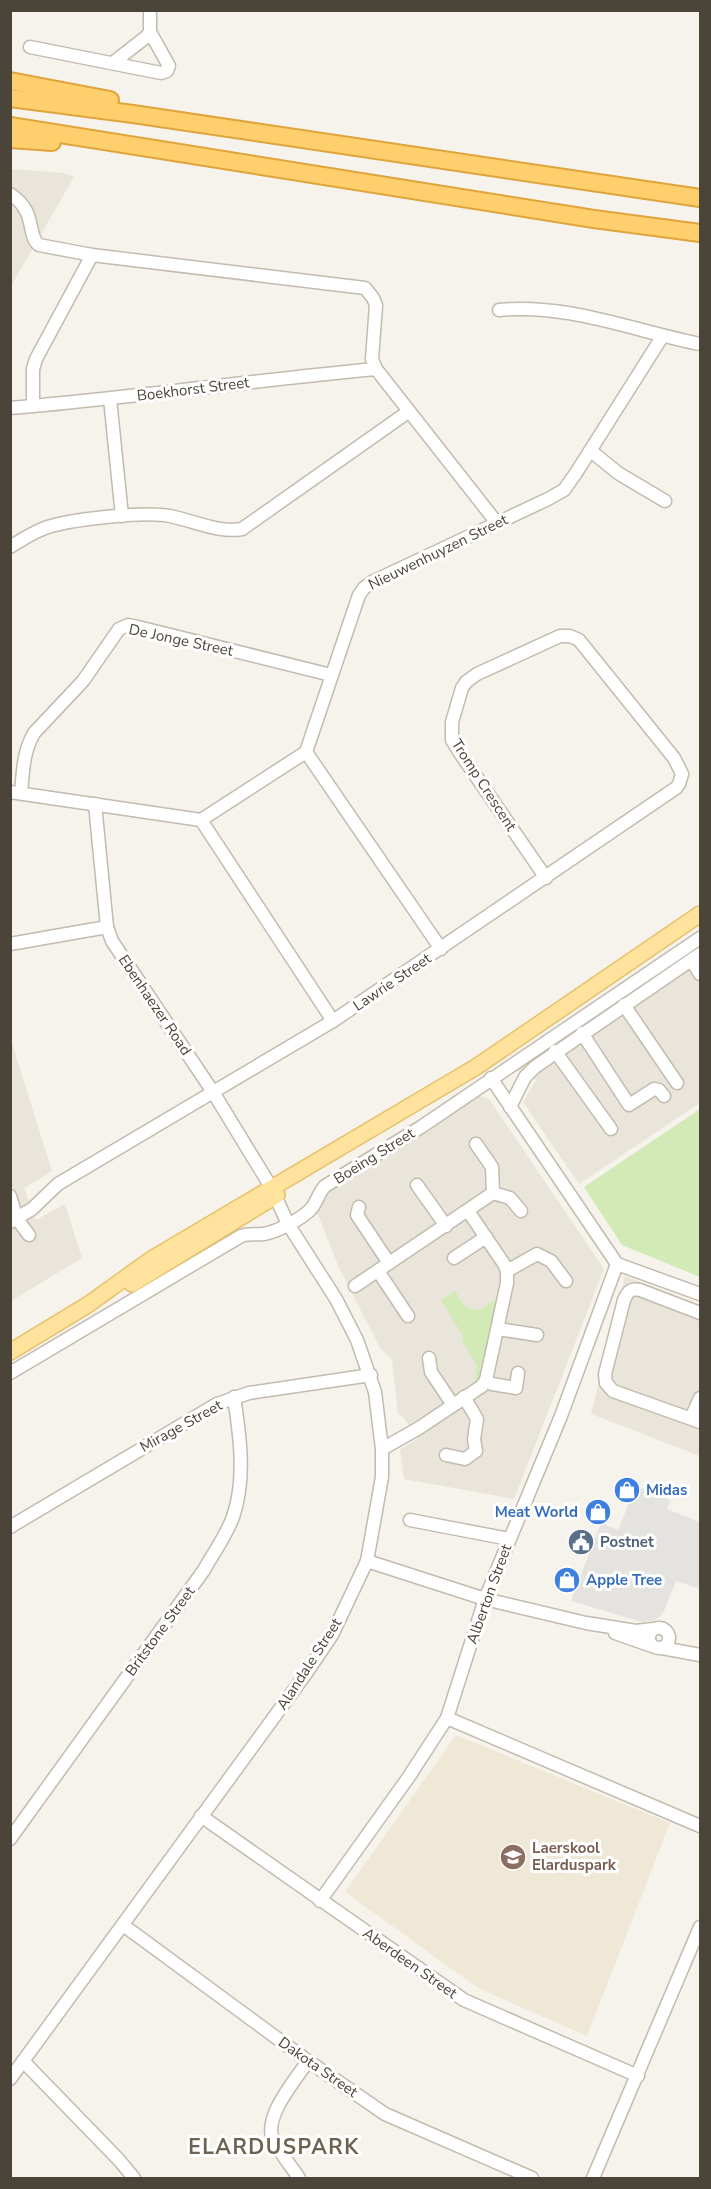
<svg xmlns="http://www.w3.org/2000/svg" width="711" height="2189" font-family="'Nunito Sans',sans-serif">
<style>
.residential{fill:#eae5da}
.education{fill:#efe8d6}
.green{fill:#d2eab5}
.parking{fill:#e5e3e0}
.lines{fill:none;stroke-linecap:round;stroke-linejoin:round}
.minor-casing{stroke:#c2bbae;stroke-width:15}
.major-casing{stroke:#e6c16a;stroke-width:18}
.highway-casing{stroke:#e0a43c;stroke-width:20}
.minor{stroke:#fff;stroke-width:12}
.major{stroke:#ffe39c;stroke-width:15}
.highway{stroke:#ffcf6e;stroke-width:16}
.labels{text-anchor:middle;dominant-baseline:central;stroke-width:6;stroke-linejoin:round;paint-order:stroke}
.street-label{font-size:15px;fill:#4b4439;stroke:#fff}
.shop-label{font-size:15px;font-weight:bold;fill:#366cbe;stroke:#fff;text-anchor:start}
.service-label{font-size:15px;font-weight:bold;fill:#4e5e75;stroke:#fff;text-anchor:start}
.education-label{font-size:15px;font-weight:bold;fill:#785e54;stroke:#fff;text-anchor:start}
.district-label{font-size:21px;font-weight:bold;letter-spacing:1.5px;fill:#6e6250;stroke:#fff}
</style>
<rect width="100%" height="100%" fill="#f6f3ec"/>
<g class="residential">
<path d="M11,169L64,173L74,177L11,286Z"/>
<path d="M700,942V1103L579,1184L523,1102L536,1080L513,1069Z"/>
<path d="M10,1037L52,1171L24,1188L36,1220L65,1204L82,1258L11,1301Z"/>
<path d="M476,1095L489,1099L604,1269L514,1499L404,1479L400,1450L417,1439L404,1418L398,1414L392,1360L380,1348L339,1268L317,1212L324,1193L428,1132Z"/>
<path d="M625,1276L700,1305V1456L591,1414Z"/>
</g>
<path class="education" d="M456,1735L670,1823L587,2036L478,1988L345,1892Z"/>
<g class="green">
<path d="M700,1109V1277L622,1245L584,1187Z"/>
<path d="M455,1291L466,1308L480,1310L493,1301L497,1302L482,1378L475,1383L477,1365L462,1341L463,1336L441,1300Z"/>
</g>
<path class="parking" d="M636,1486L671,1500L667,1509L700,1522V1589L676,1581L664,1611L660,1616L655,1620L642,1622L571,1601L601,1523L618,1530Z"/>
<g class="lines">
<defs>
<g id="minor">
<path d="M30,47L161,73L167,71L169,66L150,32"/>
<path d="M114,62L146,37L150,32V10"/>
<path d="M10,194C38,212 26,235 39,245L92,255L365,288L373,298L376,305L372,359L376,369L497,523"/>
<path d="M499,310C567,303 634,331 700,344"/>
<path d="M110,399L122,516"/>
<path d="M33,406V369L36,359L92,255"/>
<path d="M10,408C133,398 254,380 376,369"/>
<path d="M591,451L618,473L665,501"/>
<path d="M10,547C23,539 36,530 51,526C77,519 144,511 170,516C194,521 218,533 242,529L408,412"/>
<path d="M306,752L441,949"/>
<path d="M10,792L201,820L306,752L359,595L364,588L372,582L548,499L564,490L576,473L662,337"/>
<path d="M21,793C23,772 23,752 34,733L83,681L119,629L128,625L138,627L331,675"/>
<path d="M201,820L333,1021"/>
<path d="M10,944L107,927"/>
<path d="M692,961L700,974"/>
<path d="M624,1005L677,1083"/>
<path d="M582,1033L629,1105L654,1089L659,1090L664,1096"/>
<path d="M555,1051L611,1129"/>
<path d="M491,1078L617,1264L700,1294"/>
<path d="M510,1107L525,1077L535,1067L700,954"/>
<path d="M476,1144L492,1167L493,1193"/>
<path d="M417,1185L446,1226"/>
<path d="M10,1196L17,1219L29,1235"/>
<path d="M359,1207L357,1215L389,1263"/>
<path d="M10,1222L32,1209L58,1184L333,1021L676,788L679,784L682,774L674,758L579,640L570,636H560L477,674L466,682L462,688L452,722V740L460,753L546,878"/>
<path d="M454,1258L486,1237"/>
<path d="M378,1271L408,1316"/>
<path d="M507,1271L537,1254L551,1261L566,1281"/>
<path d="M355,1286L493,1193L510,1198L521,1211"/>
<path d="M700,1313L640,1290C631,1288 628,1291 624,1300L605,1374L606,1383L613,1391L700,1422"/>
<path d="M498,1329L537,1335"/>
<path d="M429,1358L431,1372L453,1405"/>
<path d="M10,1373L241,1236C249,1233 256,1235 264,1234C279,1231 299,1220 310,1210C317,1203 318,1193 325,1186L421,1127L700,938"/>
<path d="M486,1380L492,1384L516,1388L518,1373"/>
<path d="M691,1418L700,1398"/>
<path d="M382,1449L419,1428L482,1386L486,1380L507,1283V1271L504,1264L468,1211"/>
<path d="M446,1455L465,1459L476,1451L474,1439L477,1419L464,1397"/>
<path d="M410,1520L509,1539"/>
<path d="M10,1527L217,1404L249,1393L371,1375"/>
<path d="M367,1561L485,1599L586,1623L636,1631L653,1629"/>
<circle cx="659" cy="1638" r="10"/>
<path d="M615,1633L652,1646"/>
<path d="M662,1648L700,1655"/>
<path d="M447,1718L700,1826"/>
<path d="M201,1816L464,2000L638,2076"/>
<path d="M10,1839L204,1570C214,1552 226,1536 233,1517C246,1479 240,1436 234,1397"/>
<path d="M320,1901L408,1778L447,1718L485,1599L561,1416L617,1264"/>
<path d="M123,1925L308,2061L385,2114L532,2178"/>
<path d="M23,2061L119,2160L134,2178"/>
<path d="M10,2079L307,1672L332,1635L367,1561L382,1477V1449L375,1392L357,1340L336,1299L288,1224L271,1187L213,1092L112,941L107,927L95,804"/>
<path d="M299,2178C291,2166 280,2153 273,2139C263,2117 296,2079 308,2061"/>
<path d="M593,2178L700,1927"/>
</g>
<g id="major">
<path d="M132,1284L277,1195"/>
<path d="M10,1352L89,1304L150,1260L476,1067L700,914"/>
</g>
<g id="highway">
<path d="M10,81L110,100"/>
<path d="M10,98L133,114L700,198"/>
<path d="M10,126L594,219L700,233"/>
<path d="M10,139L52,142"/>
</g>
</defs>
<use href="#minor" class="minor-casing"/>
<use href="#major" class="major-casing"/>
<use href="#highway" class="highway-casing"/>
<use href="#minor" class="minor"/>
<use href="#major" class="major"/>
<use href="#highway" class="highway"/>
</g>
<defs>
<symbol id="shop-disc" viewBox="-11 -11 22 22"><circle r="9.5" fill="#3f7fe0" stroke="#fff"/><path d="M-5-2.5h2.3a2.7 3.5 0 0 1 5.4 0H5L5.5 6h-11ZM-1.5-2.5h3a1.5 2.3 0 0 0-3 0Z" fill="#fff"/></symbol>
<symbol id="civic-disc" viewBox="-11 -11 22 22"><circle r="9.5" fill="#5c6f8a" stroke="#fff"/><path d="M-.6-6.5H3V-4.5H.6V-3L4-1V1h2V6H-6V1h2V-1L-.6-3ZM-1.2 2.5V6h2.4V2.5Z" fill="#fff"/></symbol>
<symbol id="school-disc" viewBox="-11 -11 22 22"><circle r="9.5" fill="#8d6e63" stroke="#fff"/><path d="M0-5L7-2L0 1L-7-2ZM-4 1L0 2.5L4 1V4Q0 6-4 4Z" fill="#fff"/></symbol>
</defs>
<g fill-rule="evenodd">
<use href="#shop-disc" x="612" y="1475" width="30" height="30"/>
<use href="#shop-disc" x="583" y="1497" width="30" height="30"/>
<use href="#civic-disc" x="566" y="1527" width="30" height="30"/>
<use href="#shop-disc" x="552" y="1565" width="30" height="30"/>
<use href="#school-disc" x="498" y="1842" width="30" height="30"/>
</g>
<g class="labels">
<g class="street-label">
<text transform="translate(193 389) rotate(-7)">Boekhorst Street</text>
<text transform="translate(438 552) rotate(-26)">Nieuwenhuyzen Street</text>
<text transform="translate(181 640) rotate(12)">De Jonge Street</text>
<text transform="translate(484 785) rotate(57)">Tromp Crescent</text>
<text transform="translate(392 982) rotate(-34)">Lawrie Street</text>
<text transform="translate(155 1005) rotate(56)">Ebenhaezer Road</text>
<text transform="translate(374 1156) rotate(-32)">Boeing Street</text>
<text transform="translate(181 1426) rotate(-29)">Mirage Street</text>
<text transform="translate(489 1594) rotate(-70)">Alberton Street</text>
<text transform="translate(160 1631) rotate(-54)">Britstone Street</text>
<text transform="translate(309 1664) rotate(-57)">Alandale Street</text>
<text transform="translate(410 1963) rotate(35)">Aberdeen Street</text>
<text transform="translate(318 2067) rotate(35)">Dakota Street</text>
</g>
<g class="shop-label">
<text x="646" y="1490">Midas</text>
<text x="578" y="1512" text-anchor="end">Meat World</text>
<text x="586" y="1580">Apple Tree</text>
</g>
<g class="service-label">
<text x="600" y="1542">Postnet</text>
</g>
<g class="education-label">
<text x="532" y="1848">Laerskool<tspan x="532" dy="17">Elarduspark</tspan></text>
</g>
<g class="district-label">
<text x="274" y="2147">ELARDUSPARK</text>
</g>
</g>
<rect width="711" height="2189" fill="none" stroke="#4b4439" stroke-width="24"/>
</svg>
